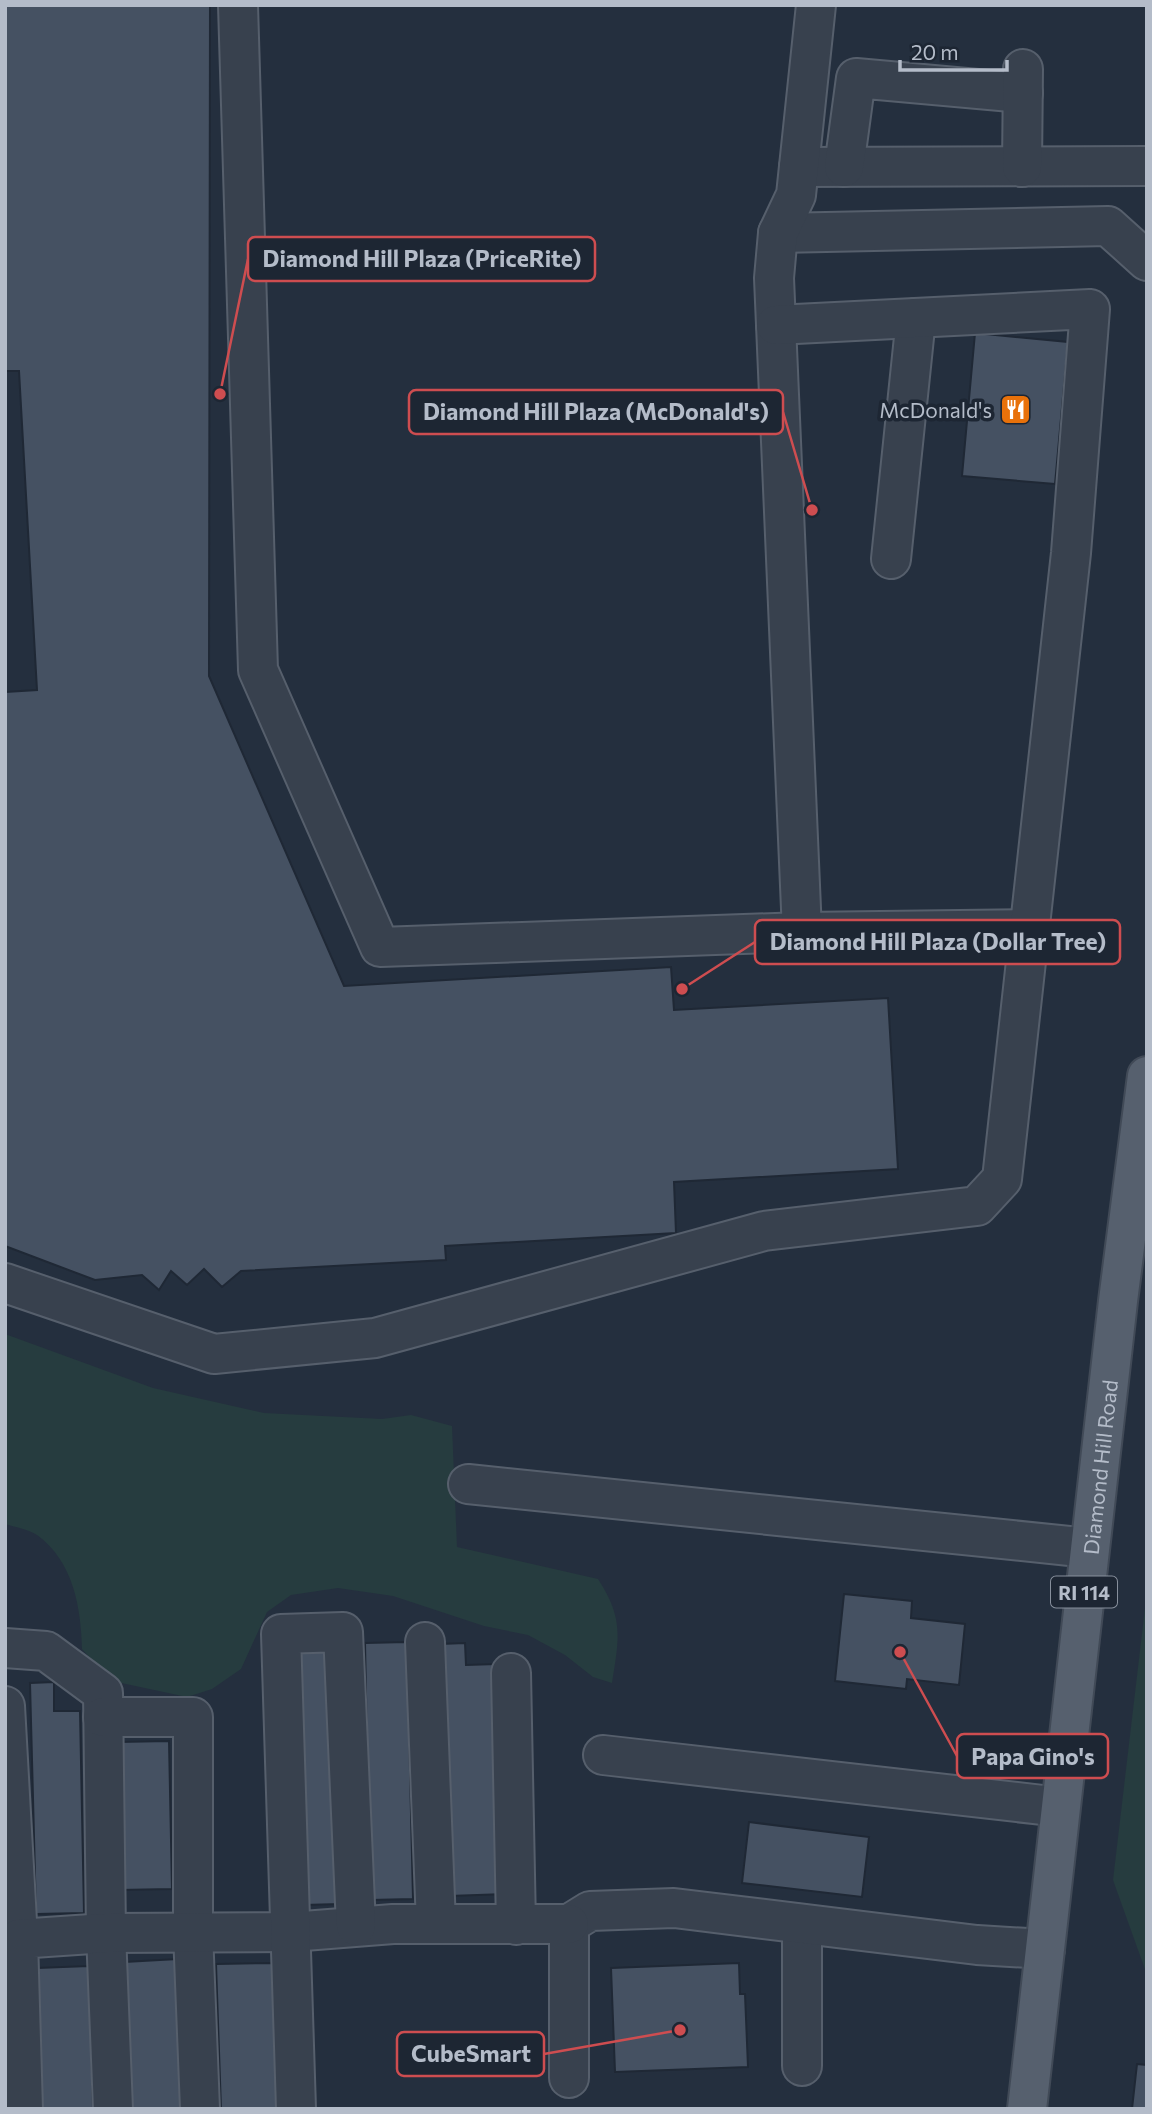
<svg xmlns="http://www.w3.org/2000/svg" width="1152" height="2114" font-family="Commissioner,sans-serif">
<style>
.green{fill:#263c3f}
.building{fill:#455162;stroke:#1f2835;stroke-width:2}
.lines{fill:none;stroke-linecap:round;stroke-linejoin:round}
.minor-casing{stroke:#565f6c;stroke-width:42}
.major-casing{stroke:#414a57;stroke-width:42}
.minor{stroke:#38414e;stroke-width:38}
.major{stroke:#56606e;stroke-width:38}
.labels{text-anchor:middle;dominant-baseline:central;stroke-width:7;stroke-linejoin:round;paint-order:stroke}
.shield{fill:#1d2633;stroke:#878f9c;stroke-width:2}
.shield-label{font-size:19px;font-weight:bold;fill:#b4bcc9}
.poi-label{font-size:21px;fill:#b4bcc9;stroke:#1d2633;text-anchor:end}
.street-label{font-size:21px;fill:#b4bcc9;stroke:#1d2633}
.leader{fill:none;stroke:#ce4d50;stroke-width:2.5}
.callout-dot{fill:#ce4d50;stroke:#1d2633;stroke-width:2.5}
.callout{fill:#1d2633;stroke:#ce4d50;stroke-width:2.5}
.callout-label{font-size:23px;text-anchor:middle;font-weight:bold;fill:#b4bcc9}
</style>
<rect width="100%" height="100%" fill="#242f3e"/>
<g class="green">
<path d="M5,1334L153,1388L264,1413L382,1419L411,1415L452,1426L457,1547L598,1579C624,1619 619,1638 612,1683L593,1677L565,1655L528,1635L484,1626L393,1596L338,1588L291,1595L267,1612L241,1669L212,1689L187,1697L112,1681L82,1649C81,1607 73,1561 37,1535C28,1529 15,1527 5,1524Z"/>
<path d="M1147,1591V1975L1113,1880Z"/>
</g>
<g class="building">
<path d="M5,5H210L209,676L344,986L671,967L674,1010L888,998L898,1169L674,1182L676,1233L445,1246L446,1260L241,1271L222,1287L204,1269L187,1285L171,1271L159,1290L142,1275L95,1280L5,1246V692L37,690L19,371H5Z"/>
<path d="M975,333L1068,342L1055,484L962,476Z"/>
<path d="M844,1594L912,1601L911,1618L965,1624L959,1685L907,1679L906,1689L835,1681Z"/>
<path d="M407,1642L413,1899L370,1900L365,1643Z"/>
<path d="M333,1643L341,1904L303,1905L295,1644Z"/>
<path d="M465,1643L466,1665L497,1664L506,1894L449,1896L440,1644Z"/>
<path d="M54,1682V1711H80L84,1913L36,1914L30,1683Z"/>
<path d="M169,1741L172,1889L119,1890L117,1742Z"/>
<path d="M749,1822L869,1837L862,1897L742,1883Z"/>
<path d="M178,1959L184,2109H130L124,1962Z"/>
<path d="M275,1963L280,2109H221L216,1964Z"/>
<path d="M739,1963L740,1994H745L748,2067L615,2072L611,1968Z"/>
<path d="M89,1966L93,2109H41L37,1968Z"/>
<path d="M1137,2064L1147,2065V2109H1132Z"/>
</g>
<g class="lines">
<defs>
<g id="minor">
<path d="M238,5L258,670L380,947L802,932L1031,929"/>
<path d="M799,167L1147,166"/>
<path d="M844,167L856,78L1023,93"/>
<path d="M1022,167L1023,69"/>
<path d="M778,233L1108,226L1147,261"/>
<path d="M891,559L916,318"/>
<path d="M802,932L774,278L778,233L796,195L816,5"/>
<path d="M5,1283L214,1354L375,1338L764,1231L977,1206L1002,1179L1071,553L1090,309L776,325"/>
<path d="M468,1484L1089,1548"/>
<path d="M425,1642L436,1924"/>
<path d="M5,1648L46,1651L103,1693L106,1933L113,2109"/>
<path d="M511,1673L516,1925"/>
<path d="M5,1706L18,1939L5,1940"/>
<path d="M103,1717H193V1932L200,2109"/>
<path d="M603,1755L1060,1807"/>
<path d="M802,2066V1924"/>
<path d="M569,2078V1924L590,1911L674,1908L977,1945L1045,1949"/>
<path d="M23,2109L18,1939L106,1933L291,1932L393,1924H569"/>
<path d="M296,2109L281,1634L343,1632L356,1926"/>
</g>
<g id="major">
<path id="s1" d="M1027,2109L1118,1301L1147,1076"/>
</g>
</defs>
<use href="#minor" class="minor-casing"/>
<use href="#major" class="major-casing"/>
<use href="#minor" class="minor"/>
<use href="#major" class="major"/>
</g>
<defs>
<symbol id="restaurant-square" viewBox="-11 -11 22 22"><rect x="-9" y="-9" width="18" height="18" rx="4" fill="#e8710a" stroke="#1d2633"/><path d="M-5-6h1v4h1v-4h1v4h1v-4h1v5L-1.5 .5V6h-2V.5L-5-1ZM5-6V6H3V1.5H1.5Q1.5-4 5-6Z" fill="#fff"/></symbol>
</defs>
<g fill-rule="evenodd">
<use href="#restaurant-square" x="998" y="392" width="35" height="35"/>
</g>
<g class="labels">
<rect class="shield" x="1051" y="1576.5" width="66" height="31" rx="5"/>
<g class="shield-label">
<text x="1084" y="1592">RI 114</text>
</g>
<g class="poi-label">
<text x="992" y="409">McDonald's</text>
</g>
<g class="street-label">
<text stroke="none"><textPath href="#s1" startOffset="646">Diamond Hill Road</textPath></text>
</g>
</g>
<path class="leader" d="M220 394L248 259M812 510L783 412M682 989L755 942M900 1652L957 1756M680 2030L544 2054"/>
<g class="callout-dot">
<circle cx="220" cy="394" r="7"/>
<circle cx="812" cy="510" r="7"/>
<circle cx="682" cy="989" r="7"/>
<circle cx="900" cy="1652" r="7"/>
<circle cx="680" cy="2030" r="7"/>
</g>
<g class="callout">
<rect x="248" y="237" width="347" height="44" rx="7"/>
<rect x="409" y="390" width="374" height="44" rx="7"/>
<rect x="755" y="920" width="365" height="44" rx="7"/>
<rect x="957" y="1734" width="151" height="44" rx="7"/>
<rect x="397" y="2032" width="147" height="44" rx="7"/>
</g>
<g class="callout-label">
<text x="422" y="267">Diamond Hill Plaza (PriceRite)</text>
<text x="596" y="420">Diamond Hill Plaza (McDonald's)</text>
<text x="938" y="950">Diamond Hill Plaza (Dollar Tree)</text>
<text x="1033" y="1765">Papa Gino's</text>
<text x="471" y="2062">CubeSmart</text>
</g>
<rect width="1152" height="2114" fill="none" stroke="#b4bcc9" stroke-width="14"/>
<path d="M900 60v10h107v-10" fill="none" stroke="#b4bcc9" stroke-width="3.5"/>
<text x="911" y="60" font-size="21" fill="#b4bcc9" stroke="#1d2633" stroke-width="5" paint-order="stroke">20 m</text>
</svg>
